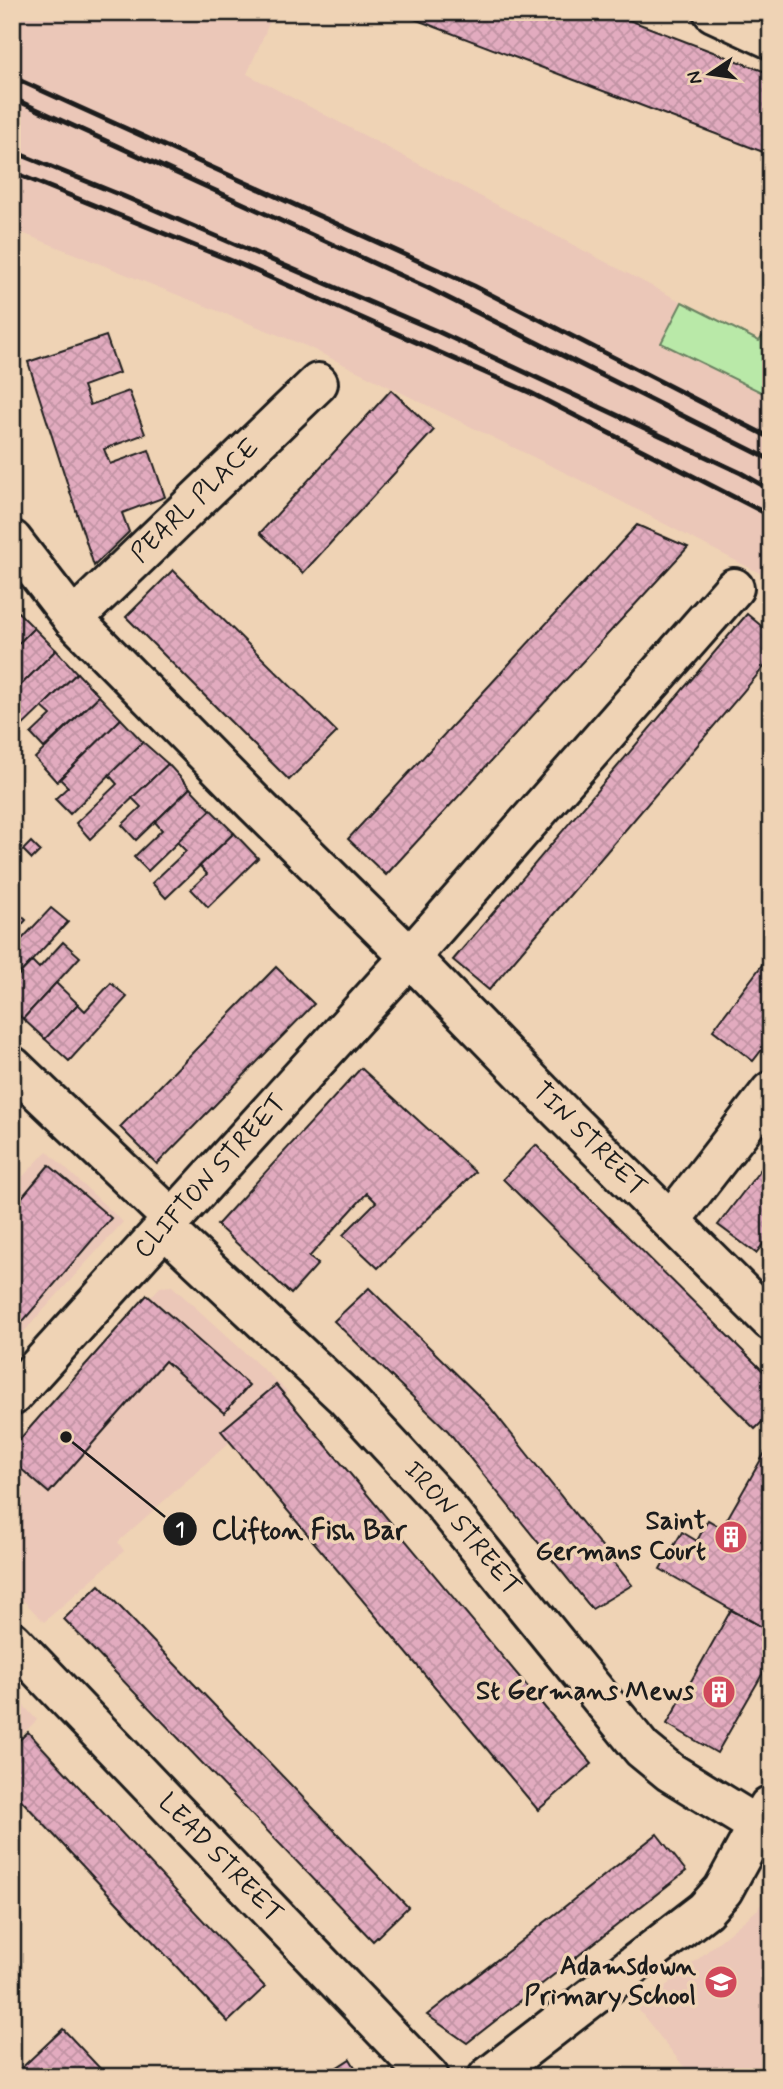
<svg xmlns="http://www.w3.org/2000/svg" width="783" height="2089" font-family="Mynerve,sans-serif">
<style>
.built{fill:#ebc7b8}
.green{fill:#b9e9a8;stroke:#6a8262;stroke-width:2}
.building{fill:url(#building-cross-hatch);stroke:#1c1c1c;stroke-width:2}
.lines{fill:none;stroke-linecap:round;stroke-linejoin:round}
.street-casing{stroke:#1c1c1c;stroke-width:44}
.street{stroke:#efd3b5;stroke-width:38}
.rail{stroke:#1c1c1c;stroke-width:5}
.labels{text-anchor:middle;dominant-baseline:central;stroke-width:7;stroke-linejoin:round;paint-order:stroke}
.street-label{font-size:26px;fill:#1c1c1c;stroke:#efd3b5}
.poi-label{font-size:26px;font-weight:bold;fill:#1c1c1c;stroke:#efd3b5;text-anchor:end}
.leader{fill:none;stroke:#1c1c1c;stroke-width:2.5}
.callout-dot{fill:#1c1c1c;stroke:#efd3b5;stroke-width:2.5}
.mark-label{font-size:21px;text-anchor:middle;font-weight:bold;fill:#fff}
.callout-label{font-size:28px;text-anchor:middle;font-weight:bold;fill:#1c1c1c;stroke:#efd3b5;stroke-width:7;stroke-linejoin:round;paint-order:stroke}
</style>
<defs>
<pattern id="building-cross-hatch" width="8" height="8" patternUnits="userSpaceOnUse" patternTransform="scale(1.75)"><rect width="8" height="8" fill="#e2abbf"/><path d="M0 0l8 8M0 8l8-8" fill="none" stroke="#c193a4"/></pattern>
</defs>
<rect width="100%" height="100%" fill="#efd3b5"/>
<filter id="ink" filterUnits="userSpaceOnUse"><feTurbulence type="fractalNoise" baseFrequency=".0143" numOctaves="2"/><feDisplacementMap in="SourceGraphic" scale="14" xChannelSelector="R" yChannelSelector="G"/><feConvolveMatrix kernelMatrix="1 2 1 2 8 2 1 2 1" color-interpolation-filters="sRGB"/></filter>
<g filter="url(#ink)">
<g class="built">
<path d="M12,12H274L247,74L682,302L662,343L771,397V579L574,477L306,346L12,229Z"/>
<path d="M47,1151L123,1222L12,1345V1188Z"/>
<path d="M172,1286L287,1391L118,1542L124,1551L44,1622L12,1589V1452L160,1287Z"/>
<path d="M12,1693L37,1720L12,1744Z"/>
<path d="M771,1886V2077H692L638,2009L758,1909Z"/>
</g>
<path class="green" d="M682,302L759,341L771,325V397L661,343Z"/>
<g class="building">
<path d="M396,12H608L771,74V155Z"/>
<path d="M106,336L119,373L83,386L90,405L129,391L145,434L104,449L110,464L149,450L165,497L122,513L129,532L94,566L28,362Z"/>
<path d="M391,390L434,430L303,573L260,533Z"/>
<path d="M637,525L688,547L386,875L348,839Z"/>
<path d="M173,570L337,732L289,780L126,617Z"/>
<path d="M12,606L34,628L12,650Z"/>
<path d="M747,614L771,634V659L489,990L453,960Z"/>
<path d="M34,628L56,650L12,694V650Z"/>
<path d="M56,650L77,673L12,736V706L19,699L13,693Z"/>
<path d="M77,673L99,696L44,748L31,734L51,715L42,707Z"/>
<path d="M99,696L121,719L57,782L35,758Z"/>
<path d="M121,719L143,742L70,814L55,799L68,787L60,779Z"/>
<path d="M143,742L168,764L90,839L76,823L117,784L109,775Z"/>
<path d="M168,764L190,788L136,840L122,825L141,807L132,798Z"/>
<path d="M190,788L211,810L148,871L134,857L162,830L155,822Z"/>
<path d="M211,810L234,833L166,898L152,883L186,851L177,842Z"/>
<path d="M234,833L258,858L208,907L191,889L207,874L200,866Z"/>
<path d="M31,842L40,851L32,859L23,850Z"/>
<path d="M12,907L26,920L12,936Z"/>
<path d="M51,908L68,922L12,982V936L15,933L22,939Z"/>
<path d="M63,942L80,957L23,1019L12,1009V982L32,961L39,968Z"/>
<path d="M771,953V1038L753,1061L713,1030Z"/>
<path d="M276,967L314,1004L157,1164L120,1127Z"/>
<path d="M56,983L78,1004L45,1039L23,1019Z"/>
<path d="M111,983L127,997L69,1061L45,1039L78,1004L85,1011Z"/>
<path d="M361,1068L475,1172L378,1268L343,1235L376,1202L367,1193L309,1257L318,1264L291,1294L217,1225Z"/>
<path d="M536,1145L771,1379V1413L755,1429L503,1179Z"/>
<path d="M771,1156V1234L756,1253L718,1225Z"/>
<path d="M49,1165L111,1218L12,1334V1209Z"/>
<path d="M369,1288L489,1406L632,1585L592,1609L448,1431L334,1321Z"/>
<path d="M147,1295L249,1385L224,1413L165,1361L49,1493L12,1461V1448Z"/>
<path d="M276,1385L592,1764L538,1810L221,1431Z"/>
<path d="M771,1442V1524L761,1542L771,1548V1632L660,1569L682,1532L697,1541L708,1520L722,1528Z"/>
<path d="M99,1585L408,1907L373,1941L64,1619Z"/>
<path d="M731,1610L771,1632V1659L717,1753L667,1724Z"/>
<path d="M28,1732L265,1987L228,2022L12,1790V1747Z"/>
<path d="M657,1834L686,1871L467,2043L427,2015Z"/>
<path d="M63,2029L108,2077H12Z"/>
<path d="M350,2059L361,2077H322Z"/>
</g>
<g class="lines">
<defs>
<g id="street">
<path d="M713,12L771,39"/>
<path id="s1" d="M12,540L73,619L254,803L410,957L559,1110L771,1321"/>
<path id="s2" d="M73,619L318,383"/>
<path id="s3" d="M12,1066L162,1209L175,1238L346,1398L398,1454L440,1500L642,1749L670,1772L758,1826"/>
<path d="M671,1220L771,1091"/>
<path id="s4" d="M12,1396L410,957L734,588"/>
<path id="s5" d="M12,1641L429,2077"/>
<path d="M488,2077L705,1910L723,1890L769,1806"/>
</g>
</defs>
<use href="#street" class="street-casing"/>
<use href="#street" class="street"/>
<g class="rail">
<path d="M12,77L474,286L771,438"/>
<path d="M12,98L428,288L771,460"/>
<path d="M12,151L123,196L439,332L741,473L771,490"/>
<path d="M12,172L242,265L531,393L771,516"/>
</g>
</g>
</g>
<defs>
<symbol id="building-disc" viewBox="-11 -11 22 22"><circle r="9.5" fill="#d1495b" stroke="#efd3b5"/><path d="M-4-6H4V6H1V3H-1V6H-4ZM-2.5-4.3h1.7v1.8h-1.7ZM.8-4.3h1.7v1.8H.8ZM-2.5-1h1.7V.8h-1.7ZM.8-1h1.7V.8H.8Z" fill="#fff"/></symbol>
<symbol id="school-disc" viewBox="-11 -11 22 22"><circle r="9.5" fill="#d1495b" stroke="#efd3b5"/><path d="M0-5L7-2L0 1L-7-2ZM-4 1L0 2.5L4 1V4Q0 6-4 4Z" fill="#fff"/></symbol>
</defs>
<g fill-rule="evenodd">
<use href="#building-disc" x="712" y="1518" width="38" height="38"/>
<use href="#building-disc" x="700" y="1673" width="38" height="38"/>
<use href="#school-disc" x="702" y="1963" width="38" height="38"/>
</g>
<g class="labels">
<g class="street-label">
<text stroke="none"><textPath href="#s2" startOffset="170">PEARL PLACE</textPath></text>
<text stroke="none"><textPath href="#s1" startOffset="833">TIN STREET</textPath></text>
<text stroke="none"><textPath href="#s4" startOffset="296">CLIFTON STREET</textPath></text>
<text stroke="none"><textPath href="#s3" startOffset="648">IRON STREET</textPath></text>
<text stroke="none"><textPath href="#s5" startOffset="301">LEAD STREET</textPath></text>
</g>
<g class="poi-label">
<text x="706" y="1522">Saint<tspan x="706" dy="30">Germans Court</tspan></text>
<text x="694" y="1692">St Germans Mews</text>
<text x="696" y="1967">Adamsdown<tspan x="696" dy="30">Primary School</tspan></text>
</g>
</g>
<path class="leader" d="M66 1437L180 1529"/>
<g class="callout-dot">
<circle cx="66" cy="1437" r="7"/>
<circle cx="180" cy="1529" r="18"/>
</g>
<g class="mark-label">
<text x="180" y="1536">1</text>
</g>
<g class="callout-label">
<text x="309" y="1539">Clifton Fish Bar</text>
</g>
<rect width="783" height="2089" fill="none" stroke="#efd3b5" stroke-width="42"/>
<rect x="21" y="21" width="741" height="2047" fill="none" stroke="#1c1c1c" stroke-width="2.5" filter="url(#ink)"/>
<g transform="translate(710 74) rotate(257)" stroke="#efd3b5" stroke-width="5" paint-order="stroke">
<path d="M0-5L12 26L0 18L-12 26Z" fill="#1c1c1c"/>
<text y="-10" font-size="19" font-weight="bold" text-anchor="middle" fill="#1c1c1c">N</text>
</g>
</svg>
